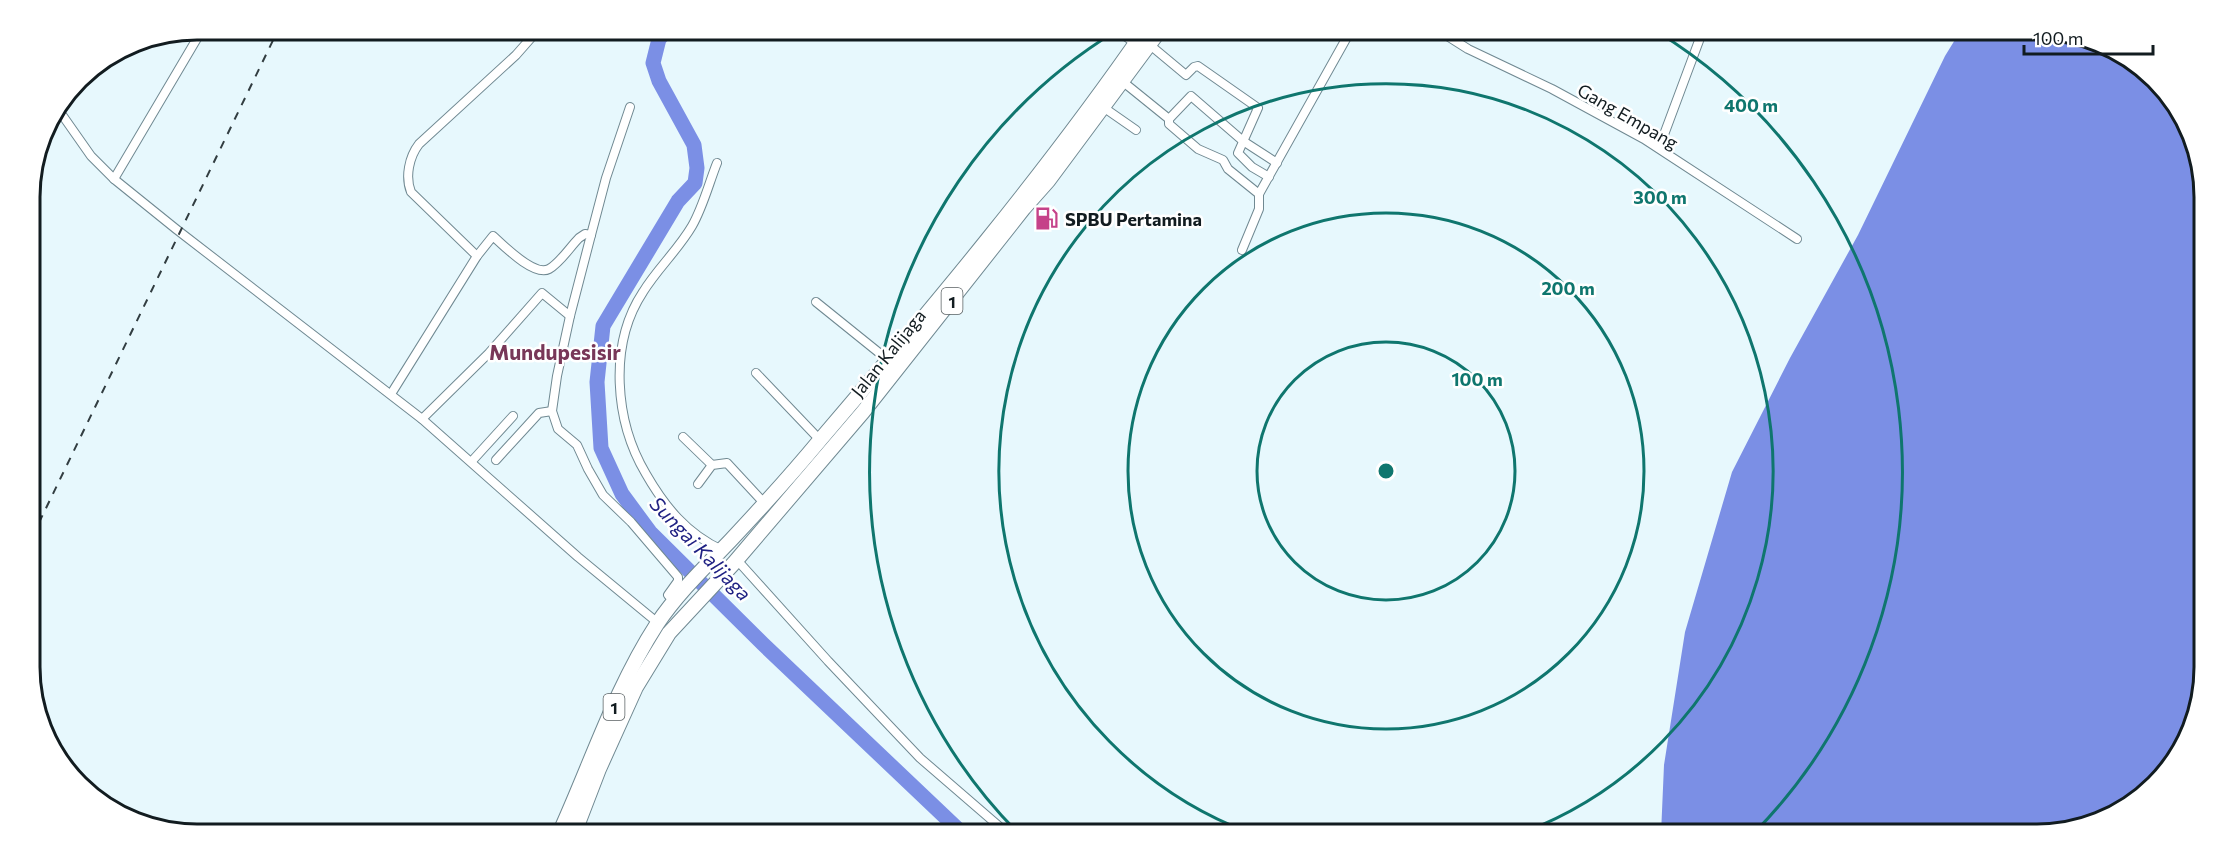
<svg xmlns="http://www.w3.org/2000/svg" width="2234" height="864" font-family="Commissioner,sans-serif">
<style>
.water{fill:#7b8fe5}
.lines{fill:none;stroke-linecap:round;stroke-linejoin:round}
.river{stroke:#7b8fe5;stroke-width:15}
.minor-casing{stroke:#708992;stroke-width:10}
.trunk-casing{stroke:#708992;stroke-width:16}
.minor{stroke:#fff;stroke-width:8}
.trunk{stroke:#fff;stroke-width:14}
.rail{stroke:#323d41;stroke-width:2;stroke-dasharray:8 8;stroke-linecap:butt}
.ring{fill:none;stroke:#0f766e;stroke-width:3}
.labels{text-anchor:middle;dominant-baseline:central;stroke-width:5;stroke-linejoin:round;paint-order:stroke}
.shield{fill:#fff;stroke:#596063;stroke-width:1.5}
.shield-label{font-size:16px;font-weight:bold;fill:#121c20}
.street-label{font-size:18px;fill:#121c20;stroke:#fff}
.poi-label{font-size:18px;font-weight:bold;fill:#121c20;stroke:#fff;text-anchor:start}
.water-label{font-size:20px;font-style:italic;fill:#1f2183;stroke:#fff}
.quarter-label{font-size:21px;font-weight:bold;fill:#783758;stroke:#fff}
.rim{fill:none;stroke:#121c20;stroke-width:3}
.centre{fill:#0f766e;stroke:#fff;stroke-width:3}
.ring-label{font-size:18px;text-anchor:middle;font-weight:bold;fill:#0f766e;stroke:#fff;stroke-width:5;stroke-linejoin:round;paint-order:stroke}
</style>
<rect width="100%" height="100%" fill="#e7f8fd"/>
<path class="water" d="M1961,30H2037L2091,39L2169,95L2203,175L2204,667L2195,721L2138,800L2047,834H1661L1664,765L1685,632L1732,472L1790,358L1858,235L1945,56Z"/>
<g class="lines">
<path class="river" d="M667,30L659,39L653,63L659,81L694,145L697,168L695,183L678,201L603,326L597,382L601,448L622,494L650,532L763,644L963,834"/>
<defs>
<g id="minor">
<path d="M1117,30L1136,44"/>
<path d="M1438,30L1468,49L1552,89L1644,139L1797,239"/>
<path d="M1150,45L1186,75L1194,67L1198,66L1258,108L1238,153L1252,167L1269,177"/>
<path d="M1122,81L1169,119V124L1198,149L1223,160L1228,169L1259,194"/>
<path d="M1103,107L1136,130"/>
<path d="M58,109L91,156L114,179L176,229L422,419L578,557L658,623"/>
<path d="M1169,119L1191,96L1243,141L1277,163"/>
<path d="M1659,148L1703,30"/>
<path d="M717,163C709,183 703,207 692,226C678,250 657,269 643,292C608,345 615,422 646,474C665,507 687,534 722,550"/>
<path d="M114,179L202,30"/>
<path d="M591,235L606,178L630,107"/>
<path d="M1242,250L1259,209V194L1351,30"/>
<path d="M477,256L411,192C405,177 409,157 419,144L516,55L538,30"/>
<path d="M816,302L888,360"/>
<path d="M756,373L820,440"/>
<path d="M391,394L477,256L493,236C503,245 534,277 549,269C560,263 570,247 579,238L585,234L591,235L570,316L557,376L552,411L558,429L577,445L588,469L603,495L631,522L678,577V581L668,595L674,602"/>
<path d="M422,419L489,353L542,293L570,316"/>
<path d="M683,437L712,465"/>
<path d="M496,460L539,413L552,411"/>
<path d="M472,461L513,416"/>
<path d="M698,484L712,465L727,463L765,504"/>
<path d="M737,560L828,661L920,758L1008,834"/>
</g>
<g id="trunk">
<path d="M559,834C591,764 615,689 657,624C677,594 704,568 730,541C761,508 791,475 820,440C933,308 1046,173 1145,30"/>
<path d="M574,834L599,769L636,687L669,633L734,563L863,412L1024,208L1048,181L1160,30"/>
</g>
</defs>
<use href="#minor" class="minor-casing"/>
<use href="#trunk" class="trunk-casing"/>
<use href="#minor" class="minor"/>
<use href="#trunk" class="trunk"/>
<path class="rail" d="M32,537L278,30"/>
</g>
<g class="ring">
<circle cx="1386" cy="471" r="129"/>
<circle cx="1386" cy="471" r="258"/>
<path d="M1250 833A387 387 0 1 1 1522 833"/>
<path d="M1018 833A516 516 0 0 1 1116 31M1656 31A516 516 0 0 1 1754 833"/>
</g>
<defs>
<symbol id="fuel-bare" viewBox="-9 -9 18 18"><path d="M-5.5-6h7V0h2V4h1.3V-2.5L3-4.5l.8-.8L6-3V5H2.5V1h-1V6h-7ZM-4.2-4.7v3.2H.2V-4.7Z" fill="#c54289" stroke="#fff" stroke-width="2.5" paint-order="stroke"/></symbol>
</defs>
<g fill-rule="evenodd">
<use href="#fuel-bare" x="1030" y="202" width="33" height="33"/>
</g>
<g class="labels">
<g class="shield">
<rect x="941.5" y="288" width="21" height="26" rx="4.5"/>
<rect x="603.5" y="694" width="21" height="26" rx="4.5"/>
</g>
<g class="shield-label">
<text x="952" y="301">1</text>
<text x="614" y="707">1</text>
</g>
<g class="street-label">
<text transform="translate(1628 116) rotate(30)">Gang Empang</text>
<text transform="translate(888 353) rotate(-51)">Jalan Kalijaga</text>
</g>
<g class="poi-label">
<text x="1065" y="219">SPBU Pertamina</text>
</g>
<g class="water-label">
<text transform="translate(701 548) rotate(46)">Sungai Kalijaga</text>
</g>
<g class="quarter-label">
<text x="555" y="351">Mundupesisir</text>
</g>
</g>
<path d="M0 0H2234V864H0ZM197 40H2037A157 157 0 0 1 2194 197V667A157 157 0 0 1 2037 824H197A157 157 0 0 1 40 667V197A157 157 0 0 1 197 40Z" fill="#fff" fill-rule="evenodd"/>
<path class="rim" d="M197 40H2037A157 157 0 0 1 2194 197V667A157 157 0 0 1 2037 824H197A157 157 0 0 1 40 667V197A157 157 0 0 1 197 40Z"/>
<circle cx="1386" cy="471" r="9" class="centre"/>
<g class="ring-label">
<text x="1751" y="112">400 m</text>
<text x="1660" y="204">300 m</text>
<text x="1568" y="295">200 m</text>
<text x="1477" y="386">100 m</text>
</g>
<path d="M2024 45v9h129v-9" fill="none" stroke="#121c20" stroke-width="3"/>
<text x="2033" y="45" font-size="18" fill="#121c20" stroke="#ffffff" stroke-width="4.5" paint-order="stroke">100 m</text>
</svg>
